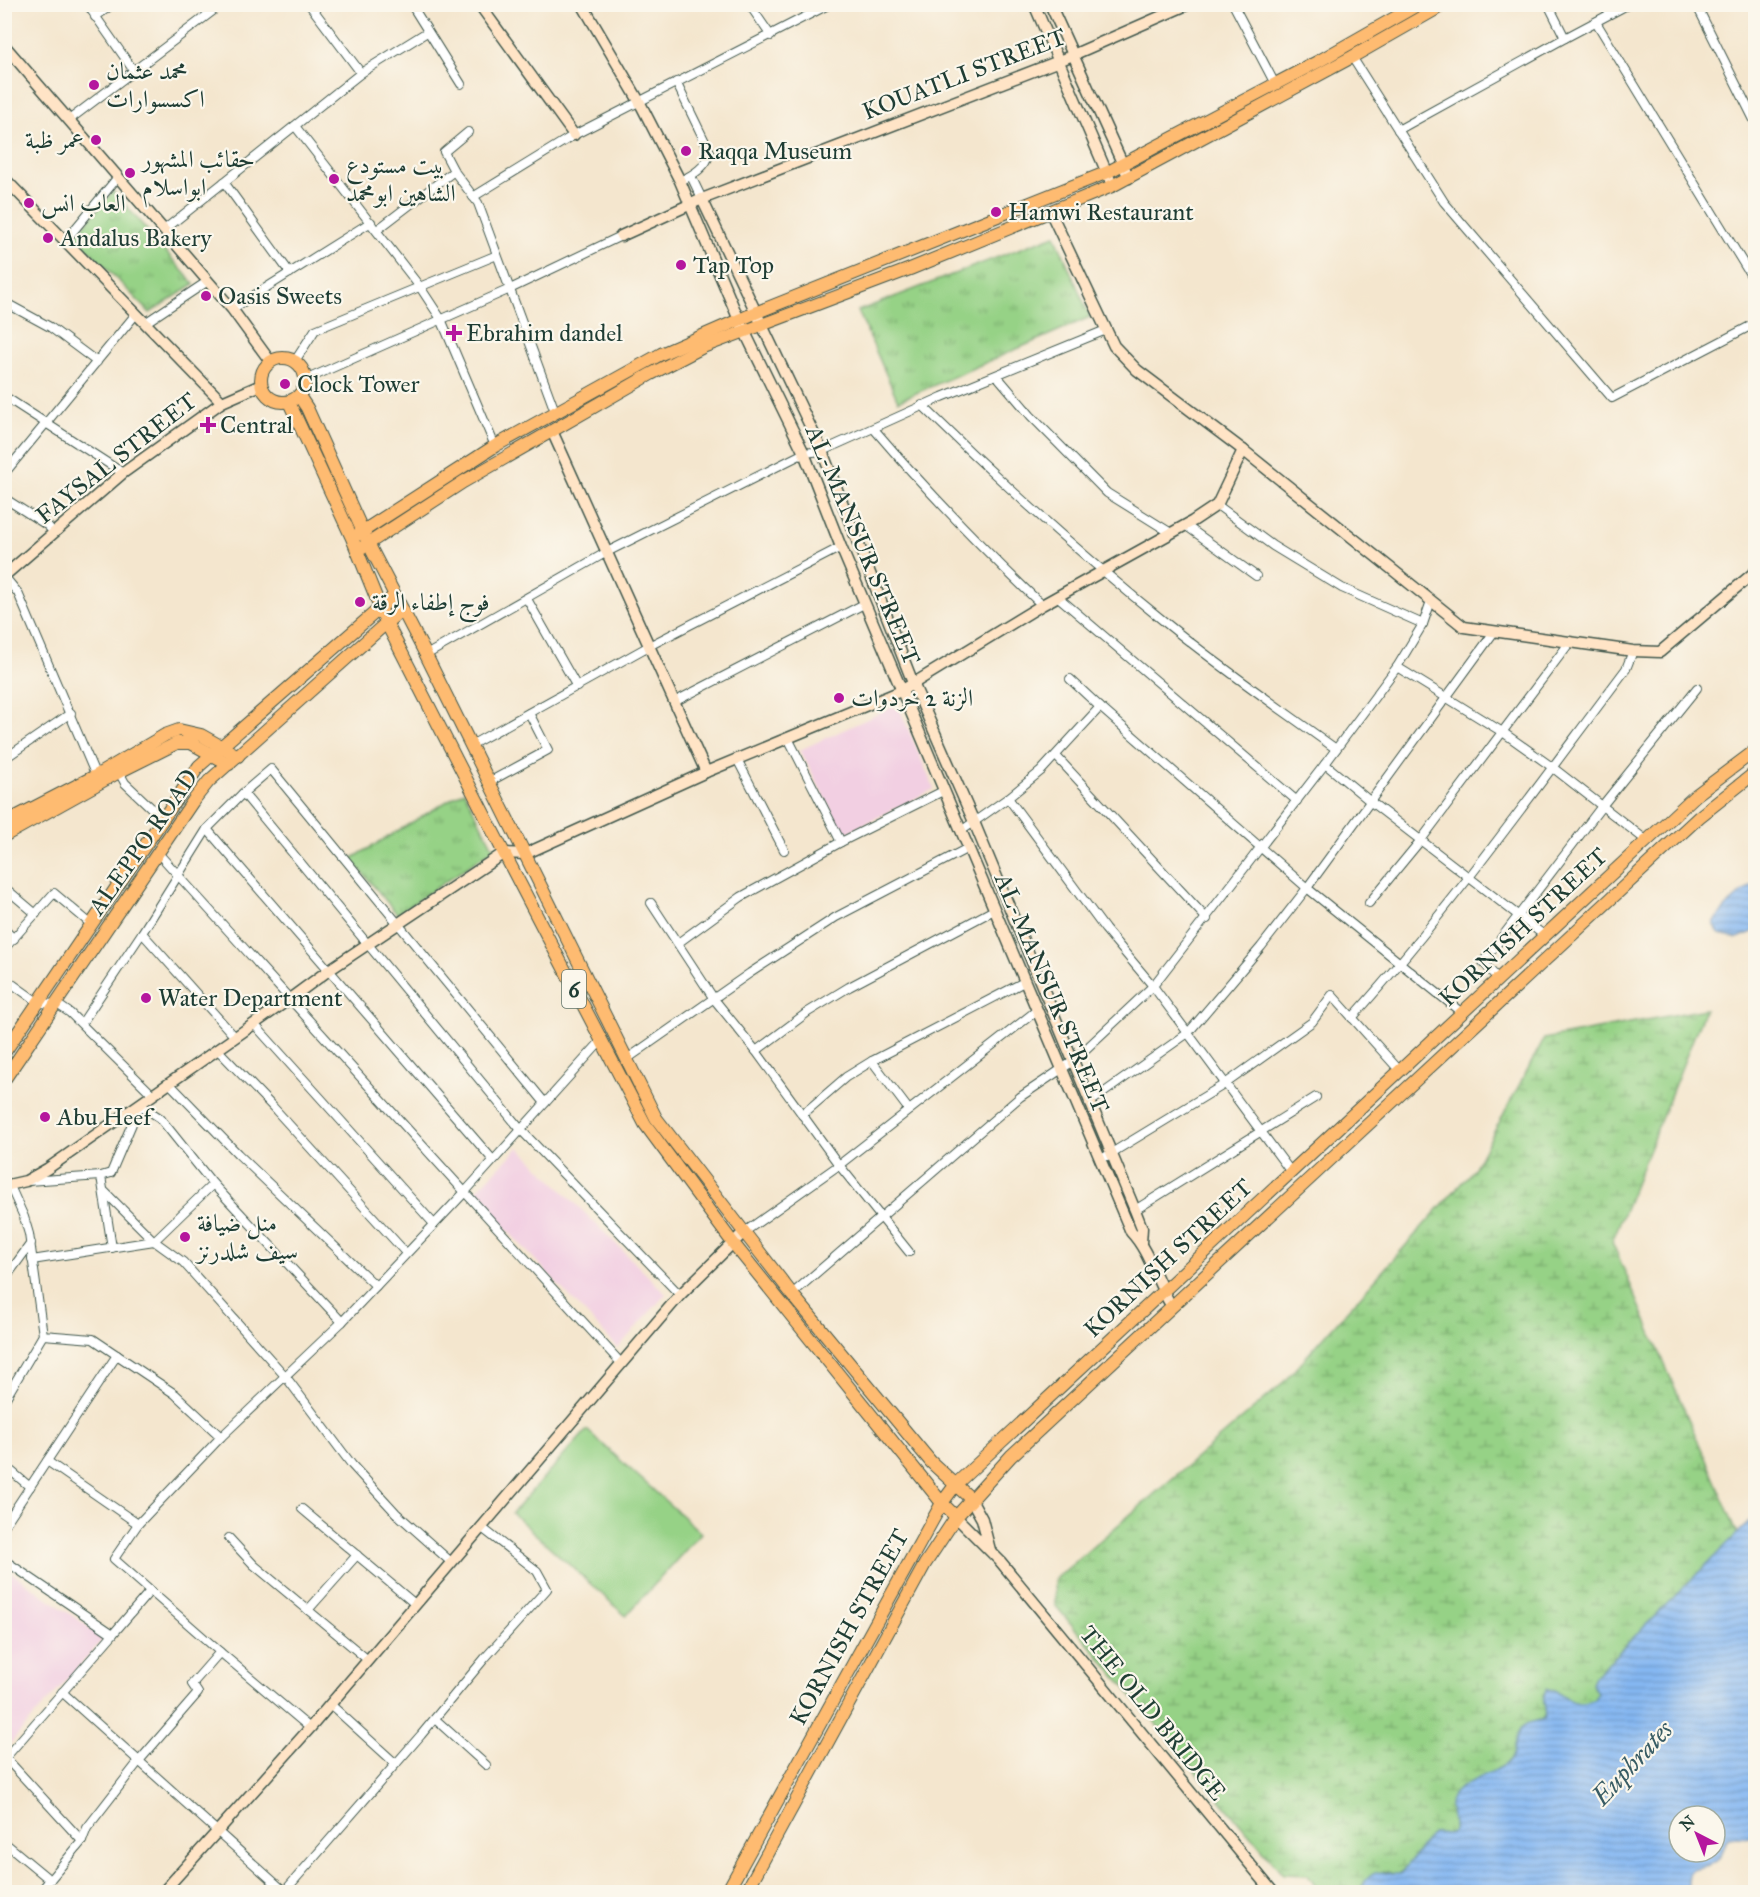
<svg xmlns="http://www.w3.org/2000/svg" width="1760" height="1897" font-family="'IM FELL Great Primer',Amiri,serif">
<style>
.built{fill:#f2cfe2}
.wetland{fill:url(#wetland-marsh);stroke:#5a885d;stroke-width:1.5}
.park{fill:url(#park-tufts);stroke:#5a885d;stroke-width:1.5}
.pitch{fill:#96d286;stroke:#5a885d;stroke-width:1.5}
.water{fill:url(#water-rules);stroke:#527a93;stroke-width:1.5;fill-rule:evenodd}
.lines{fill:none;stroke-linecap:round;stroke-linejoin:round}
.street-casing{stroke:#3f564b;stroke-width:10}
.secondary-casing{stroke:#3f564b;stroke-width:13}
.primary-casing{stroke:#3f564b;stroke-width:14}
.street{stroke:#fff;stroke-width:8}
.secondary{stroke:#ffe4c6;stroke-width:10}
.primary{stroke:#febb71;stroke-width:12}
.poi-dot{fill:#b5179e;stroke:#fbf7ec;stroke-width:2}
.labels{text-anchor:middle;dominant-baseline:central;stroke-width:4.5;stroke-linejoin:round;paint-order:stroke}
.shield{fill:#fbf7ec;stroke:#61756b;stroke-width:1.5}
.shield-label{font-size:22px;font-weight:bold;fill:#1f3d34}
.poi-label{font-size:24px;fill:#1f3d34;stroke:#fbf7ec;text-anchor:start}
.street-label{font-size:24px;fill:#1f3d34;stroke:#fbf7ec}
.water-label{font-size:26px;font-style:italic;fill:#385c64;stroke:#fbf7ec}
</style>
<defs>
<pattern id="wetland-marsh" width="20" height="14" patternUnits="userSpaceOnUse" patternTransform="scale(1.5)"><rect width="20" height="14" fill="#96d286"/><path d="M1 5h8M5 5V1M11 12h8M15 12V8" fill="none" stroke="#7aac6e"/></pattern>
<pattern id="park-tufts" width="24" height="20" patternUnits="userSpaceOnUse" patternTransform="scale(1.5)"><rect width="24" height="20" fill="#96d286"/><path d="M3 7l-1-3M5 7V3M7 7l1-3M15 17l-1-3M17 17v-4M19 17l1-3" fill="none" stroke="#7aac6e"/></pattern>
<pattern id="water-rules" width="6" height="5" patternUnits="userSpaceOnUse" patternTransform="scale(1.5)"><rect width="6" height="5" fill="#85b7f2"/><path d="M0 2.5h6" fill="none" stroke="#6c96c5"/></pattern>
</defs>
<rect width="100%" height="100%" fill="#fbf7ec"/>
<filter id="ink" filterUnits="userSpaceOnUse"><feTurbulence type="fractalNoise" baseFrequency=".0167" numOctaves="2"/><feDisplacementMap in="SourceGraphic" scale="12" xChannelSelector="R" yChannelSelector="G"/><feConvolveMatrix kernelMatrix="1 2 1 2 8 2 1 2 1" color-interpolation-filters="sRGB"/></filter>
<filter id="wash" filterUnits="userSpaceOnUse"><feTurbulence type="fractalNoise" baseFrequency=".008" numOctaves="4" result="noise"/><feDisplacementMap in="SourceGraphic" scale="24" xChannelSelector="R" yChannelSelector="G"/><feGaussianBlur stdDeviation="1.35" result="paint"/><feColorMatrix in="noise" values="0 0 0 0 0 0 0 0 0 0 0 0 0 0 0 0 0 1.4 0 .05"/><feComposite in="paint" operator="in"/></filter>
<g filter="url(#wash)">
<rect width="100%" height="100%" fill="#f4e6ce"/>
<g class="built">
<path d="M893,707L900,710L934,789L844,834L800,750Z"/>
<path d="M519,1147L666,1294L618,1348L473,1194Z"/>
<path d="M5,1568L104,1638L8,1746L5,1744Z"/>
</g>
<path class="wetland" d="M1705,1009L1612,1242L1738,1534L1595,1676L1592,1683L1597,1693L1594,1700C1576,1708 1568,1701 1555,1690L1543,1694L1546,1714L1544,1718C1538,1722 1528,1721 1523,1726C1517,1733 1517,1741 1516,1749C1511,1767 1487,1776 1471,1782L1452,1832L1446,1834L1398,1875L1384,1871L1366,1880L1357,1892H1319L1308,1875L1283,1874L1055,1605L1054,1580L1280,1386L1474,1169L1544,1039Z"/>
<g class="park">
<path d="M113,191L194,284L150,313L75,236Z"/>
<path d="M1055,235L1090,317L898,401L858,311Z"/>
<path d="M464,791L494,849L397,914L351,859Z"/>
</g>
<path class="pitch" d="M587,1430L701,1533L626,1616L512,1513Z"/>
<g class="water">
<path d="M1755,883V931L1738,938L1719,934L1714,923C1724,906 1739,894 1755,883Z"/>
<path d="M1755,1516V1836C1746,1840 1736,1834 1727,1839L1720,1859L1709,1865L1692,1869L1689,1873L1687,1892H1357C1362,1888 1364,1881 1369,1877C1381,1866 1391,1878 1402,1873L1432,1833C1440,1831 1449,1838 1454,1829C1452,1818 1447,1807 1452,1797C1458,1783 1493,1774 1507,1763C1519,1753 1512,1736 1523,1726C1529,1721 1538,1722 1545,1718C1548,1708 1539,1699 1547,1689L1555,1690C1568,1701 1576,1708 1594,1700L1597,1693L1592,1683L1595,1676ZM1679,1816H1715V1852H1679Z"/>
</g>
</g>
<g filter="url(#ink)">
<g class="lines">
<defs>
<g id="street">
<path d="M87,4L134,71"/>
<path d="M309,4L361,73"/>
<path d="M411,4L461,84"/>
<path d="M749,4L771,36"/>
<path d="M1233,4L1275,84"/>
<path d="M1548,4L1565,38"/>
<path d="M1696,4L1756,124"/>
<path d="M95,17L113,4"/>
<path d="M1596,22L1756,284"/>
<path d="M1352,57L1444,202L1612,398L1756,323"/>
<path d="M676,82L710,152C707,167 693,175 680,181"/>
<path d="M69,120L222,4"/>
<path d="M295,126L420,287L441,319L495,446"/>
<path d="M1398,130L1565,38L1629,4"/>
<path d="M454,171L478,203L556,414"/>
<path d="M691,176L702,199"/>
<path d="M224,182L290,273"/>
<path d="M473,197L574,135L830,4"/>
<path d="M164,230L361,73L427,32"/>
<path d="M377,230L454,171L444,152L468,132"/>
<path d="M65,241L118,177"/>
<path d="M4,302L50,327L97,362"/>
<path d="M232,309L371,222"/>
<path d="M145,323L208,281"/>
<path d="M295,361L315,330L497,255"/>
<path d="M997,376L1031,416L1107,493L1171,533"/>
<path d="M305,380L510,289L621,236"/>
<path d="M4,396L123,473"/>
<path d="M922,405C1001,483 1084,557 1171,627C1224,670 1281,709 1336,749"/>
<path d="M874,429C927,491 983,549 1042,605"/>
<path d="M4,474L136,314"/>
<path d="M4,498L48,526L54,533"/>
<path d="M1217,505L1273,546L1342,588L1423,624"/>
<path d="M1185,525L1256,576"/>
<path d="M4,576L18,593L96,776"/>
<path d="M1057,596L1297,801"/>
<path d="M527,599L577,687"/>
<path d="M426,655L607,552L804,453L822,451L942,397L1106,330"/>
<path d="M1397,667L1504,733L1552,767L1647,841"/>
<path d="M1070,679L1100,707L1307,888L1462,1013"/>
<path d="M674,702L864,604"/>
<path d="M788,738L841,842"/>
<path d="M471,745L649,646L841,547"/>
<path d="M1056,756L1207,919"/>
<path d="M4,759L71,713"/>
<path d="M737,759L784,850"/>
<path d="M1325,764L1371,802L1545,936"/>
<path d="M119,772L125,783L163,819"/>
<path d="M489,782L548,750L529,713"/>
<path d="M243,793L521,1130L680,1295"/>
<path d="M1008,798L1105,929L1153,986L1291,1172"/>
<path d="M207,829L493,1160"/>
<path d="M961,831L1008,798L1041,771L1100,707"/>
<path d="M158,853C312,1023 465,1194 621,1363"/>
<path d="M4,887L36,914"/>
<path d="M651,903L714,999L756,1051L839,1165L909,1252"/>
<path d="M1369,903L1421,840L1570,642"/>
<path d="M4,929L14,939"/>
<path d="M142,933L235,1037"/>
<path d="M678,943L741,897L841,842L943,791"/>
<path d="M4,949L54,893L92,925"/>
<path d="M4,978L39,1003L57,1004L70,1013L153,1095"/>
<path d="M1498,979L1483,962L1602,806L1697,688"/>
<path d="M1352,1018C1451,908 1537,787 1626,669L1633,651"/>
<path d="M82,1023L142,933L207,829L243,793L271,769L545,1103"/>
<path d="M254,1024L434,1224"/>
<path d="M217,1049L273,1107L406,1253"/>
<path d="M756,1051L808,1012L849,987L994,910"/>
<path d="M627,1059L750,973L836,917L968,848"/>
<path d="M872,1061L909,1110"/>
<path d="M169,1083L238,1154L376,1286"/>
<path d="M1089,1103L1188,1033L1261,947L1307,888L1494,632"/>
<path d="M802,1115L846,1077L872,1061L1024,982"/>
<path d="M1100,1160L1225,1084L1312,1022L1332,995L1400,1071"/>
<path d="M101,1176L112,1248"/>
<path d="M28,1181L101,1176L111,1173L140,1105L160,1118L213,1184L342,1322"/>
<path d="M10,1186L24,1217L29,1234L43,1335L93,1339L175,1394L221,1437"/>
<path d="M105,1192L154,1241L213,1184"/>
<path d="M1135,1210L1316,1097"/>
<path d="M743,1233L839,1165L1036,1011"/>
<path d="M32,1260L154,1241L183,1262L286,1377L352,1465L396,1513L451,1562"/>
<path d="M4,1280L31,1243"/>
<path d="M792,1294L1020,1097L1072,1062L1153,986L1325,764L1397,667L1423,624L1431,601"/>
<path d="M4,1401L43,1335"/>
<path d="M47,1461L138,1524"/>
<path d="M4,1465L30,1487"/>
<path d="M302,1509L415,1604"/>
<path d="M4,1526L117,1355"/>
<path d="M229,1538L254,1565L368,1660"/>
<path d="M4,1560L113,1634L6,1757"/>
<path d="M308,1610L357,1555"/>
<path d="M113,1634L150,1591"/>
<path d="M62,1692L285,1892"/>
<path d="M330,1704L396,1764"/>
<path d="M435,1719L486,1765"/>
<path d="M310,1728L220,1652L114,1559L138,1524L221,1437L342,1322L464,1193L601,1041L603,1040"/>
<path d="M4,1756L82,1841L40,1892"/>
<path d="M82,1841L87,1828L139,1761L198,1693L192,1684L220,1652"/>
<path d="M4,1842L50,1880"/>
<path d="M284,1892L421,1735L485,1658L547,1589L537,1571L481,1527"/>
</g>
<g id="secondary">
<path d="M479,4L574,135"/>
<path d="M582,4L639,101L680,181L739,320L804,453L841,547L1131,1232C1150,1252 1156,1282 1171,1305"/>
<path d="M1034,4L1110,180"/>
<path d="M1050,4L1129,178"/>
<path d="M4,45L232,309L270,361"/>
<path d="M4,178L222,402"/>
<path d="M702,199L822,451L913,683L974,822L1135,1210L1142,1228L1141,1243"/>
<path d="M1050,211L1114,346L1137,370L1243,450L1464,627L1633,651L1660,652L1756,571"/>
<path d="M621,236L702,199L1059,61L1189,4"/>
<path d="M552,431L706,772"/>
<path d="M4,576L123,473L222,402L261,385"/>
<path d="M4,1186L26,1181L47,1169L291,998L329,970L504,853L525,854L706,772L901,691L1042,605L1193,521L1217,505L1243,450"/>
<path d="M971,1499L982,1519L990,1550"/>
<path d="M956,1517L1000,1561L1273,1892"/>
<path d="M163,1892L310,1728L680,1295L743,1233"/>
</g>
<g id="primary">
<circle cx="283" cy="380" r="22"/>
<path d="M299,396L307,408L368,543L426,655L656,1118L792,1294L931,1462L971,1499"/>
<path d="M289,402L352,538L386,622L504,853L645,1124L733,1243L942,1503L956,1517"/>
<path d="M357,535L495,446L661,354L755,313L1108,172L1319,61L1419,4"/>
<path d="M363,547L463,482L651,374L703,347L910,269L1112,186L1352,57L1445,4"/>
<path d="M4,823L99,774L165,735L179,730L201,735L238,756"/>
<path d="M4,836L119,772L177,743H191L229,764"/>
<path d="M4,1053L199,766L395,595"/>
<path d="M4,1080L193,801L209,781L402,609"/>
<path d="M727,1892L942,1503L956,1484L1696,795L1756,750"/>
<path d="M746,1892L925,1564L956,1517L1011,1456L1699,817L1756,772"/>
</g>
</defs>
<use href="#street" class="street-casing"/>
<use href="#secondary" class="secondary-casing"/>
<use href="#primary" class="primary-casing"/>
<use href="#street" class="street"/>
<use href="#secondary" class="secondary"/>
<use href="#primary" class="primary"/>
</g>
</g>
<g class="poi-dot">
<circle cx="94" cy="85" r="6"/>
<circle cx="96" cy="140" r="6"/>
<circle cx="686" cy="151" r="6"/>
<circle cx="130" cy="173" r="6"/>
<circle cx="334" cy="179" r="6"/>
<circle cx="29" cy="203" r="6"/>
<circle cx="996" cy="212" r="6"/>
<circle cx="48" cy="238" r="6"/>
<circle cx="681" cy="265" r="6"/>
<circle cx="206" cy="296" r="6"/>
<path d="M451 324h6v6h6v6h-6v6h-6v-6h-6v-6h6z"/>
<circle cx="285" cy="384" r="6"/>
<path d="M205 416h6v6h6v6h-6v6h-6v-6h-6v-6h6z"/>
<circle cx="360" cy="602" r="6"/>
<circle cx="839" cy="698" r="6"/>
<circle cx="146" cy="998" r="6"/>
<circle cx="45" cy="1117" r="6"/>
<circle cx="185" cy="1237" r="6"/>
</g>
<g class="labels">
<rect class="shield" x="562" y="970" width="24" height="38" rx="4.5"/>
<g class="shield-label">
<text x="574" y="989">6</text>
</g>
<g class="poi-label">
<text x="106" y="71">محمد عثمان<tspan x="106" dy="28">اكسسوارات</tspan></text>
<text x="84" y="140" text-anchor="end">عمر ظبة</text>
<text x="698" y="151">Raqqa Museum</text>
<text x="142" y="159">حقائب المشهور<tspan x="142" dy="28">ابواسلام</tspan></text>
<text x="346" y="165">بيت مستودع<tspan x="346" dy="28">الشاهين ابومحمد</tspan></text>
<text x="41" y="203">العاب انس</text>
<text x="1008" y="212">Hamwi Restaurant</text>
<text x="60" y="238">Andalus Bakery</text>
<text x="693" y="265">Tap Top</text>
<text x="218" y="296">Oasis Sweets</text>
<text x="466" y="333">Ebrahim dandel</text>
<text x="297" y="384">Clock Tower</text>
<text x="220" y="425">Central</text>
<text x="372" y="602">فوج إطفاء الرقة</text>
<text x="851" y="698">الزنة 2 خردوات</text>
<text x="158" y="998">Water Department</text>
<text x="57" y="1117">Abu Heef</text>
<text x="197" y="1223">منل ضيافة<tspan x="197" dy="28">سيف شلدرنز</tspan></text>
</g>
<g class="street-label">
<text transform="translate(964 74) rotate(-21)">KOUATLI STREET</text>
<text transform="translate(116 458) rotate(-38)">FAYSAL STREET</text>
<text transform="translate(863 545) rotate(67)">AL-MANSUR STREET</text>
<text transform="translate(143 842) rotate(-55)">ALEPPO ROAD</text>
<text transform="translate(1523 927) rotate(-43)">KORNISH STREET</text>
<text transform="translate(1052 993) rotate(67)">AL-MANSUR STREET</text>
<text transform="translate(1168 1258) rotate(-43)">KORNISH STREET</text>
<text transform="translate(849 1627) rotate(-61)">KORNISH STREET</text>
<text transform="translate(1153 1713) rotate(51)">THE OLD BRIDGE</text>
</g>
<g class="water-label">
<text transform="translate(1632 1763) rotate(-47)">Euphrates</text>
</g>
</g>
<rect width="1760" height="1897" fill="none" stroke="#fbf7ec" stroke-width="24"/>
<g transform="translate(1697 1834) rotate(318)"><circle r="28" fill="#fbf7ec" stroke="#a3ada2" stroke-width="1.5"/>
<path d="M0-4.5L10 22L0 15L-10 22Z" fill="#b5179e"/>
<text y="-9" font-size="16" font-weight="bold" text-anchor="middle" fill="#1f3d34">N</text>
</g>
</svg>
